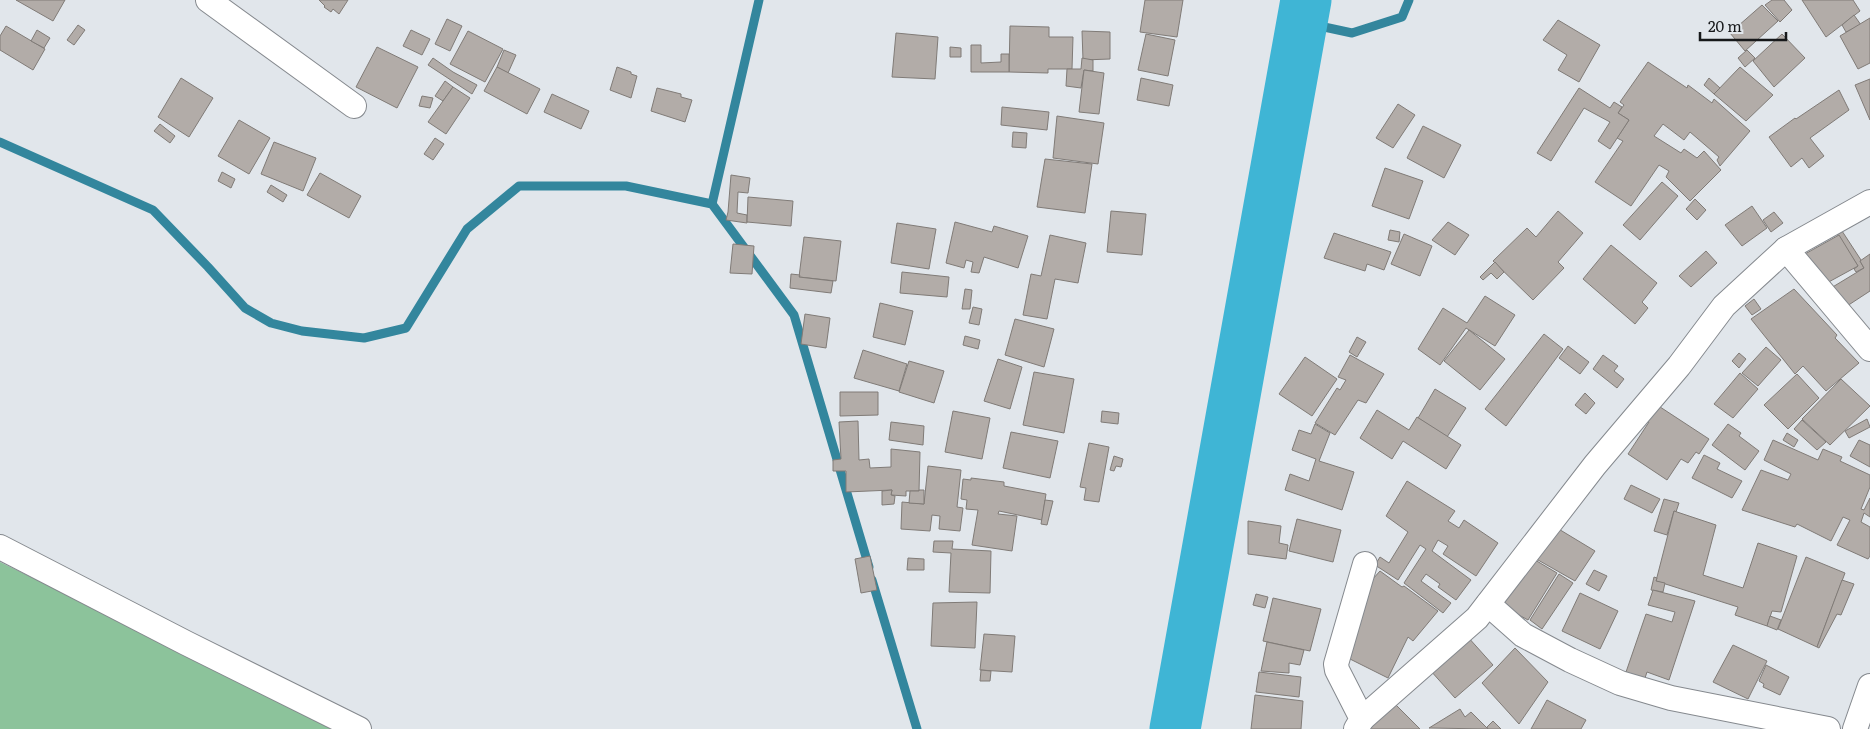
<svg xmlns="http://www.w3.org/2000/svg" width="1870" height="729" font-family="Literata,serif">
<style>
.green{fill:#8cc39b}
.lines{fill:none;stroke-linecap:round;stroke-linejoin:round}
.stream{stroke:#33869d;stroke-width:9}
.river{stroke:#3fb5d5;stroke-width:51}
.building{fill:#b2aca8;stroke:#807b77}
.street-casing{stroke:#85898e;stroke-width:26}
.street{stroke:#fff;stroke-width:24}
</style>
<rect width="100%" height="100%" fill="#e1e6eb"/>
<path class="green" d="M0,562L342,729H0Z"/>
<g class="lines">
<g class="stream">
<path d="M1301,22L1352,33L1402,17L1409,0"/>
<path d="M0,142L153,210L208,267L245,308L271,323L302,331L364,338L406,328L467,229L519,186H626L712,204L794,315L869,567"/>
<path d="M712,204L759,0"/>
<path d="M872,580L917,729"/>
</g>
<path class="river" d="M1175,729L1306,0"/>
</g>
<g class="building">
<path d="M16,0H65L53,21Z"/>
<path d="M319,0H348L339,14L333,9L331,12L324,7L325,6Z"/>
<path d="M1145,0H1183L1177,37L1140,32Z"/>
<path d="M1772,0H1784L1792,10L1780,22L1765,5Z"/>
<path d="M1802,0H1853L1860,11L1826,37Z"/>
<path d="M1762,5L1778,21L1745,51L1730,33Z"/>
<path d="M1854,15L1861,25L1846,32L1842,25Z"/>
<path d="M1870,18V63L1858,69L1840,36Z"/>
<path d="M447,19L462,26L450,51L435,44Z"/>
<path d="M1558,20L1600,45L1579,82L1558,70L1567,55L1543,40Z"/>
<path d="M78,25L85,30L74,45L67,40Z"/>
<path d="M6,26L45,49L33,70L0,50V36Z"/>
<path d="M1010,26L1049,27V37H1073L1072,69H1048V73L1009,72Z"/>
<path d="M37,30L50,38L44,48L31,41Z"/>
<path d="M411,30L430,39L422,55L403,46Z"/>
<path d="M468,31L503,49L485,82L450,64Z"/>
<path d="M1082,31L1110,32V59L1083,60Z"/>
<path d="M896,33L938,37L935,79L892,77Z"/>
<path d="M1146,34L1175,40L1168,76L1138,70Z"/>
<path d="M1782,34L1805,58L1774,87L1753,61Z"/>
<path d="M971,45H981V63L1001,62V54H1009V72H971Z"/>
<path d="M377,47L418,67L397,108L356,87Z"/>
<path d="M950,47L961,48V57H950Z"/>
<path d="M504,50L516,55L508,73L497,67Z"/>
<path d="M1747,50L1755,58L1745,67L1738,58Z"/>
<path d="M433,58L453,72L477,85L472,94L428,65Z"/>
<path d="M1082,58L1093,60V71L1084,70L1081,88L1066,86L1067,69H1081Z"/>
<path d="M1648,62L1687,88L1688,85L1712,103L1714,99L1750,131L1720,166L1717,160L1719,157L1690,132L1684,140L1663,124L1654,136L1681,153L1684,149L1697,158L1704,151L1721,170L1690,201L1666,177L1669,171L1659,165L1631,206L1595,182L1623,141L1617,138L1629,120L1618,113L1624,105L1620,102Z"/>
<path d="M497,67L540,89L527,114L484,91Z"/>
<path d="M617,67L631,72V74L637,76L631,98L610,90Z"/>
<path d="M1740,67L1773,95L1746,121L1714,94Z"/>
<path d="M1084,70L1104,73L1099,114L1079,112Z"/>
<path d="M181,78L213,98L189,137L158,117Z"/>
<path d="M1141,78L1173,85L1169,106L1137,100Z"/>
<path d="M1709,78L1720,88L1714,94L1704,85Z"/>
<path d="M1870,79V120L1855,85Z"/>
<path d="M445,81L453,87L443,101L435,96Z"/>
<path d="M453,87L470,98L446,134L428,122Z"/>
<path d="M657,88L681,94V97L692,100L685,122L651,111Z"/>
<path d="M1579,88L1610,108L1614,102L1622,107L1618,113L1629,120L1610,149L1598,141L1610,122L1584,108L1551,161L1537,153Z"/>
<path d="M1839,90L1849,110L1810,138L1824,156L1809,168L1802,158L1791,167L1769,137L1795,118L1796,119Z"/>
<path d="M552,94L589,111L581,129L544,112Z"/>
<path d="M422,96L433,98L430,108L419,106Z"/>
<path d="M1398,104L1415,115L1393,148L1376,138Z"/>
<path d="M1002,107L1049,112L1047,130L1001,125Z"/>
<path d="M1057,116L1104,123L1098,164L1053,158Z"/>
<path d="M239,120L270,138L249,174L218,156Z"/>
<path d="M160,124L175,136L170,143L154,131Z"/>
<path d="M1423,126L1461,145L1444,178L1407,158Z"/>
<path d="M1013,132L1027,133L1026,148L1012,147Z"/>
<path d="M435,138L444,144L433,160L424,154Z"/>
<path d="M274,142L316,158L303,191L261,174Z"/>
<path d="M1045,159L1092,164L1085,213L1037,207Z"/>
<path d="M1385,168L1423,181L1409,219L1372,206Z"/>
<path d="M222,172L235,179L231,188L218,181Z"/>
<path d="M320,173L361,196L349,218L307,195Z"/>
<path d="M731,175L750,178L748,193L738,192L737,213L747,215V223L726,220L728,212Z"/>
<path d="M1662,182L1678,196L1640,240L1623,225Z"/>
<path d="M271,185L287,195L283,202L267,192Z"/>
<path d="M748,197L793,201L791,226L747,222Z"/>
<path d="M1695,199L1706,210L1697,220L1686,209Z"/>
<path d="M1752,206L1767,228L1742,246L1725,225Z"/>
<path d="M1111,211L1146,214L1142,255L1107,252Z"/>
<path d="M1558,211L1583,233L1558,262L1564,268L1533,300L1493,261L1527,228L1536,237Z"/>
<path d="M1774,212L1783,223L1771,232L1763,220Z"/>
<path d="M955,222L992,232L994,226L1028,236L1018,268L984,257L979,273L971,272L973,262L966,260L964,268L946,263Z"/>
<path d="M1448,222L1469,235L1455,255L1432,240Z"/>
<path d="M897,223L936,229L929,269L891,263Z"/>
<path d="M1390,230L1400,232L1399,242L1388,240Z"/>
<path d="M1842,231L1861,260L1860,261L1864,268L1856,272L1854,269L1858,266L1837,234Z"/>
<path d="M1334,233L1391,252L1384,270L1367,264L1365,271L1324,258Z"/>
<path d="M1404,234L1432,246L1420,276L1391,264Z"/>
<path d="M1050,235L1086,243L1078,283L1055,279L1047,319L1023,315L1031,274L1041,276Z"/>
<path d="M1839,235L1858,266L1825,284L1805,254Z"/>
<path d="M804,237L841,241L836,281L799,277Z"/>
<path d="M733,244L754,246L752,274L730,273Z"/>
<path d="M1611,245L1657,283L1642,302L1648,308L1635,324L1583,279Z"/>
<path d="M1706,251L1717,263L1691,287L1679,276Z"/>
<path d="M1870,254V291L1844,308L1831,288L1864,268L1860,261Z"/>
<path d="M1495,262L1504,272L1497,279L1491,273L1483,280L1480,277Z"/>
<path d="M902,272L949,277L947,297L900,293Z"/>
<path d="M791,274L800,275L799,277L833,281L831,293L790,288Z"/>
<path d="M965,289L972,290L970,309H962Z"/>
<path d="M1794,289L1837,335L1835,338L1859,363L1826,391L1803,366L1795,374L1751,319Z"/>
<path d="M1485,296L1515,315L1495,346L1466,328L1440,365L1418,349L1443,308L1467,323Z"/>
<path d="M1754,299L1761,309L1752,315L1745,306Z"/>
<path d="M880,303L913,311L905,345L873,337Z"/>
<path d="M973,307L982,309L979,325L969,323Z"/>
<path d="M805,314L830,318L826,348L801,344Z"/>
<path d="M1015,319L1054,329L1044,367L1005,355Z"/>
<path d="M1469,330L1505,359L1480,390L1444,361Z"/>
<path d="M1544,334L1563,349L1506,426L1485,409Z"/>
<path d="M965,336L980,340L978,349L963,345Z"/>
<path d="M1357,337L1366,342L1357,357L1349,352Z"/>
<path d="M1568,346L1589,362L1580,374L1559,358Z"/>
<path d="M1766,347L1781,360L1758,386L1742,373Z"/>
<path d="M863,350L907,364L899,391L854,378Z"/>
<path d="M1739,353L1746,359L1739,368L1732,361Z"/>
<path d="M1350,355L1384,374L1366,403L1358,400L1335,435L1315,423L1337,388L1340,390L1346,380L1338,377Z"/>
<path d="M1603,355L1618,366L1614,371L1624,379L1617,388L1593,369Z"/>
<path d="M1305,357L1337,379L1312,416L1279,394Z"/>
<path d="M998,359L1022,367L1010,409L984,401Z"/>
<path d="M909,361L944,371L934,403L899,392Z"/>
<path d="M1034,372L1074,379L1064,433L1023,425Z"/>
<path d="M1740,373L1758,389L1733,418L1714,404Z"/>
<path d="M1797,374L1819,398L1788,429L1764,405Z"/>
<path d="M1841,379L1870,406L1830,445L1802,419Z"/>
<path d="M1435,389L1466,408L1447,437L1418,418Z"/>
<path d="M840,392H878V415L840,416Z"/>
<path d="M1585,393L1595,403L1586,414L1575,405Z"/>
<path d="M1654,403L1709,439L1699,454L1696,452L1688,463L1681,459L1667,480L1628,454L1649,422L1644,419Z"/>
<path d="M1377,410L1409,430L1417,417L1461,445L1446,469L1403,441L1392,459L1360,438Z"/>
<path d="M953,411L990,418L982,459L945,452Z"/>
<path d="M1102,411L1119,413L1118,424L1101,422Z"/>
<path d="M1867,419L1870,427L1849,438L1845,431Z"/>
<path d="M1802,420L1826,442L1817,450L1794,429Z"/>
<path d="M858,421L859,460L869,459L870,468L891,467V449L920,452L919,491H906V496L891,495L892,490L846,492V471H833V460L841,459L839,422Z"/>
<path d="M891,422L924,426L923,445L889,440Z"/>
<path d="M1315,424L1330,433L1319,461L1354,472L1342,510L1285,490L1290,474L1309,481L1316,459L1292,450L1299,430L1311,434Z"/>
<path d="M1728,424L1741,433L1739,436L1759,451L1745,470L1712,445Z"/>
<path d="M1011,432L1058,441L1050,478L1003,468Z"/>
<path d="M1787,433L1798,440L1794,447L1783,440Z"/>
<path d="M1773,440L1818,460L1823,449L1842,457L1840,461L1870,475V487L1861,509L1864,510L1870,498V517L1864,513L1861,522L1870,527V556L1868,559L1837,545L1850,520L1843,517L1831,541L1797,524L1795,527L1742,510L1761,470L1788,480L1791,474L1764,460Z"/>
<path d="M1859,440L1870,445V467L1850,456Z"/>
<path d="M1089,443L1109,447L1099,502L1084,500L1086,488L1080,487Z"/>
<path d="M1704,455L1720,463L1717,469L1742,481L1732,498L1692,478Z"/>
<path d="M1114,456L1123,459L1121,467L1116,466L1114,471L1110,470Z"/>
<path d="M928,466L961,470L957,507L963,508L960,531L939,529L940,516L932,515L930,531L901,529L902,502L924,504Z"/>
<path d="M971,478L1004,482V486L1046,494L1042,520L999,511L998,514L1017,516L1012,551L972,545L978,510L966,509L967,500L961,499L963,479L971,480Z"/>
<path d="M1407,481L1455,511L1448,521L1459,528L1464,520L1498,543L1476,576L1443,554L1448,546L1438,540L1432,551L1471,580L1456,600L1438,587L1440,584L1426,574L1421,581L1451,603L1443,613L1404,583L1426,549L1420,545L1398,580L1375,565L1380,557L1389,563L1408,532L1386,516Z"/>
<path d="M1631,485L1660,499L1652,513L1624,499Z"/>
<path d="M892,490L891,495L895,496L894,504L882,505V491Z"/>
<path d="M919,490H924V504L909,503L910,491H919Z"/>
<path d="M1664,499L1679,503L1676,512L1674,511L1667,535L1654,531Z"/>
<path d="M1045,500L1053,501L1047,525L1041,524Z"/>
<path d="M1674,511L1716,525L1703,575L1743,588L1758,543L1797,556L1781,612L1772,611L1767,626L1735,615L1738,607L1656,581Z"/>
<path d="M1297,519L1341,530L1333,562L1289,551Z"/>
<path d="M1248,521L1281,526L1279,543L1288,545L1286,559L1248,554Z"/>
<path d="M1552,525L1595,551L1575,581L1531,556Z"/>
<path d="M934,541H953L952,549L991,551L990,593L949,592L951,553L933,552Z"/>
<path d="M870,556L877,590L861,593L855,559Z"/>
<path d="M1530,557L1557,573L1528,620L1499,604Z"/>
<path d="M1806,557L1845,573L1817,647L1778,629Z"/>
<path d="M908,558L924,559V570H907Z"/>
<path d="M1594,570L1607,576L1599,591L1586,584Z"/>
<path d="M1380,571L1402,587L1404,586L1438,611L1413,641L1408,637L1388,678L1348,658L1372,580Z"/>
<path d="M1559,574L1573,583L1542,629L1530,620Z"/>
<path d="M1654,577L1657,578L1656,581L1665,583L1663,592L1651,590Z"/>
<path d="M1842,580L1854,584L1841,615L1837,614L1819,648L1817,647Z"/>
<path d="M1653,590L1695,601L1669,680L1647,672L1644,681L1625,675L1646,614L1672,622L1675,612L1648,605Z"/>
<path d="M1580,593L1618,611L1600,649L1562,631Z"/>
<path d="M1256,594L1268,597L1265,608L1253,605Z"/>
<path d="M1273,598L1321,609L1310,651L1263,641Z"/>
<path d="M977,602L975,648L931,646L933,603Z"/>
<path d="M1770,616L1781,620L1777,630L1767,626Z"/>
<path d="M984,634L1015,636L1012,672L980,670Z"/>
<path d="M1467,636L1493,665L1455,698L1430,670Z"/>
<path d="M1267,642L1304,650L1300,665L1289,663V673L1261,671Z"/>
<path d="M1733,645L1767,661L1748,699L1713,682Z"/>
<path d="M1515,648L1548,682L1519,724L1482,683Z"/>
<path d="M1766,665L1789,677L1780,695L1763,687L1764,684L1759,681Z"/>
<path d="M981,670L991,671L990,681H980Z"/>
<path d="M1259,672L1301,677L1299,697L1256,692Z"/>
<path d="M1255,695L1303,701L1301,729H1251Z"/>
<path d="M1391,700L1420,729H1366Z"/>
<path d="M1547,700L1586,720L1581,729H1531Z"/>
<path d="M1460,709L1465,717L1471,712L1488,729L1429,728Z"/>
<path d="M1493,721L1501,729H1488L1487,727Z"/>
</g>
<g class="lines">
<defs>
<g id="street">
<path d="M208,0L354,106"/>
<path d="M1786,249L1870,349"/>
<path d="M0,547L186,643L359,729"/>
<path d="M1488,604L1523,635L1570,660L1620,683L1671,698L1828,729"/>
<path d="M1362,719L1477,618L1595,465L1679,366L1724,306L1786,249L1870,202"/>
<path d="M1356,729L1362,719L1337,670L1336,664L1365,564"/>
<path d="M1855,729L1870,686"/>
</g>
</defs>
<use href="#street" class="street-casing"/>
<use href="#street" class="street"/>
</g>
<path d="M1700 32v8h86v-8" fill="none" stroke="#16181a" stroke-width="2.5"/>
<text x="1708" y="32" font-size="15" fill="#16181a" stroke="#e1e6eb" stroke-width="4" paint-order="stroke">20 m</text>
</svg>
